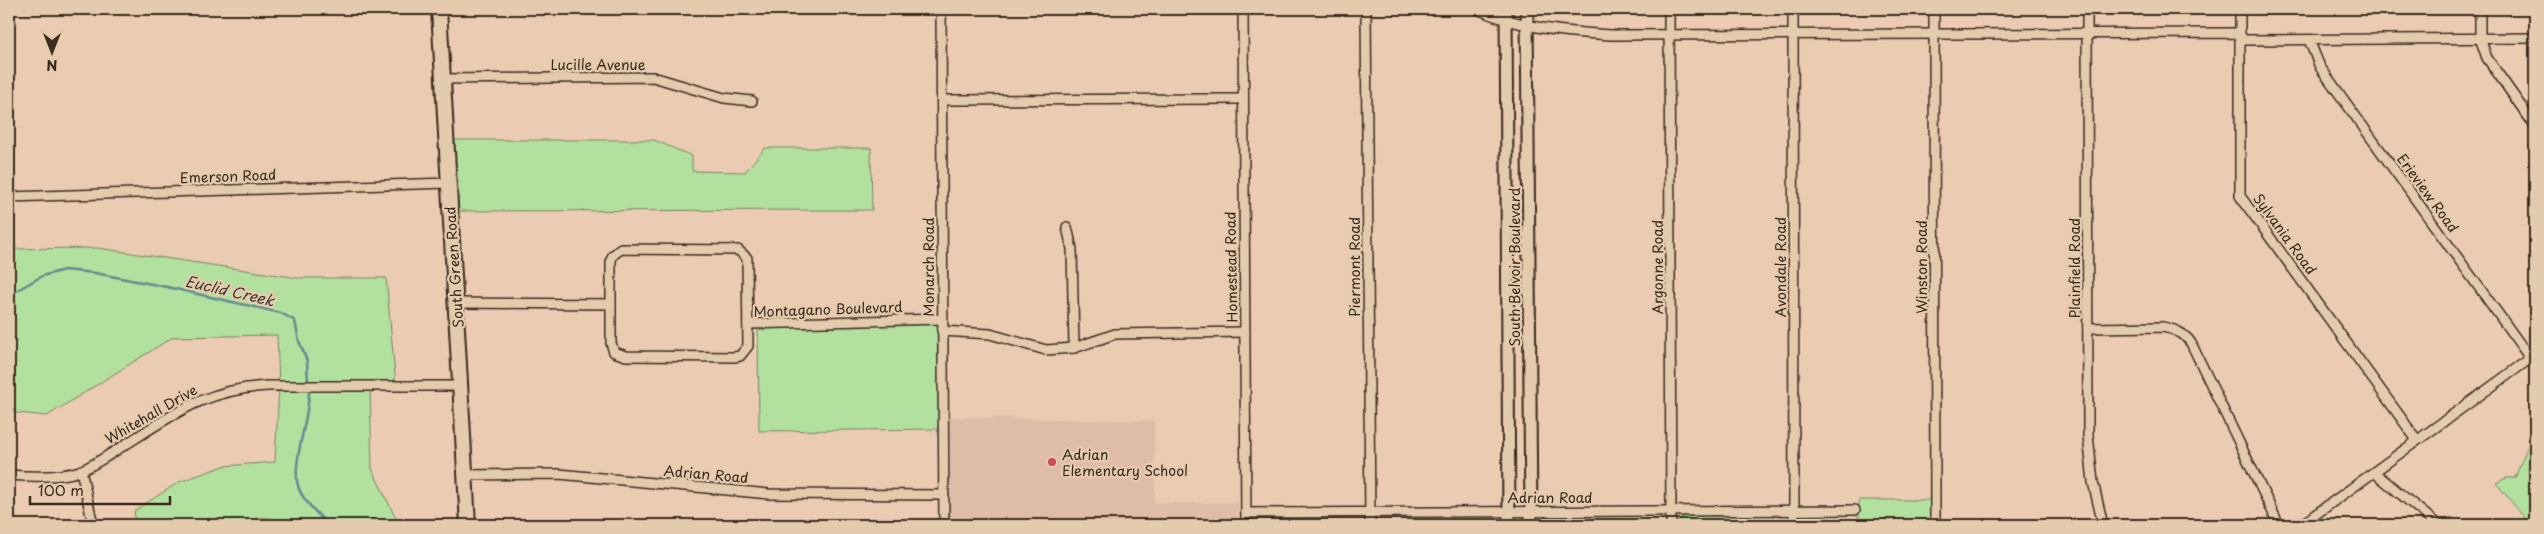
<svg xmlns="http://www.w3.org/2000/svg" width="2544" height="534" font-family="'Playpen Sans',sans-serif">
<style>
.built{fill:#debca7}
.green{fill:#b2e09e;stroke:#76855e}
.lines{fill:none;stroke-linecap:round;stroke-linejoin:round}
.stream{stroke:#638b8f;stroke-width:2.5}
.minor-casing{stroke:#3b2a1e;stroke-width:12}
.tertiary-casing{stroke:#3b2a1e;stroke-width:15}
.secondary-casing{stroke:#3b2a1e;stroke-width:18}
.minor{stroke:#e5cbad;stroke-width:9}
.tertiary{stroke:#e5cbad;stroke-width:11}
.secondary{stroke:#e5cbad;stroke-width:14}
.poi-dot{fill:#d1495b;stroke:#e5cbad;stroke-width:2}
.labels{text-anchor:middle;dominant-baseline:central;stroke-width:4.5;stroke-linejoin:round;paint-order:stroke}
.street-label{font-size:14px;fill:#3b2a1e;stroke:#e5cbad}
.poi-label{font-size:14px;fill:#3b2a1e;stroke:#e5cbad;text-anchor:start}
.water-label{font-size:15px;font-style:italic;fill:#423a31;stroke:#e5cbad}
</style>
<rect width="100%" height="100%" fill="#ebcbb2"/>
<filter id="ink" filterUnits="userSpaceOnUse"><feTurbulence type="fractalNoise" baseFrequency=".02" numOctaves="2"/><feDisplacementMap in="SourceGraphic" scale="10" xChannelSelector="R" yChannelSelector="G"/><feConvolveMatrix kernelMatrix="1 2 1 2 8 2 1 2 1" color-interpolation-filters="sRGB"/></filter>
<g filter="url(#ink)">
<path class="built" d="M950,417L1154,421L1155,503H1238L1239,525H950Z"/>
<g class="green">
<path d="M446,140H654L692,156V171L745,172L765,148H871L872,210L450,211Z"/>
<path d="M98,248L298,278H386L396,386H370L372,469L399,525H295L292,522L263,517L239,525H136L134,511L179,482L224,466L275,462L279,386L277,335L173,337L47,416L9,412V249Z"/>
<path d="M942,319L943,429L759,431L758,323Z"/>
<path d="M2535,435V525H2531L2496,483L2506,478H2515L2530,440Z"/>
<path d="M1859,500H1931V519L1859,520Z"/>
<path d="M1685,516H1732L1733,525H1677L1679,520Z"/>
</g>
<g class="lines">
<g class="stream">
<path d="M9,295L42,276L64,270L95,273L167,287L281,313L295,321L299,341L307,361L308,384"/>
<path d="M309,389C310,418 290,465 299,489C304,502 319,515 328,525"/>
</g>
<defs>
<g id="minor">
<path d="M941,9L944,525"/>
<path d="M1243,9L1246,525"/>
<path d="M1366,9L1370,525"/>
<path d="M1477,9C1521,28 1563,32 1611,35L2236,33L2245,40L2535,38"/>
<path d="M1669,9L1671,525"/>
<path d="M1793,9L1794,525"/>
<path d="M1934,9L1935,525"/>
<path d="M2087,9L2088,435L2093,482L2103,525"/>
<path d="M2240,9V196L2417,440"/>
<path d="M2480,9V38L2487,58L2535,126"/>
<path d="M2309,40L2320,67L2530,358"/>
<path d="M442,79L653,77L724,98L752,101"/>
<path d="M942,100L1243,99"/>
<path d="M9,197L448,183"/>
<path d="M1067,227L1072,249L1074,348"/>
<path d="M621,249L738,250L747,258L748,346L740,356L734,357L626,356L614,352L611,343V260L613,255Z"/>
<path d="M457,303L611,304"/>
<path d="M748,324L942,319"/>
<path d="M2088,328L2163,327C2176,330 2184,333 2191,343L2279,525"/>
<path d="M942,331L990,334L1046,350L1074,348L1115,334L1245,332"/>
<path d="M81,470L93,525"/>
<path d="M2374,472L2438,525"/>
<path d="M9,475C32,477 59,478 80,471C95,465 110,454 123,446C174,414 206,389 268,386H461"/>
<path d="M466,475L559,474L769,494L943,495"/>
<path d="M1246,513L1855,510"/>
<path d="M2301,525L2535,355"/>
</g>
<g id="tertiary">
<path d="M1506,9L1509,525"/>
<path d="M1527,9L1531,525"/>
</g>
<path id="secondary" d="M439,9L468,525"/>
</defs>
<use href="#minor" class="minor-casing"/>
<use href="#tertiary" class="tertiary-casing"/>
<use href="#secondary" class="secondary-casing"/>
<use href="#minor" class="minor"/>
<use href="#tertiary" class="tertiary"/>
<use href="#secondary" class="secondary"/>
</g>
</g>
<circle class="poi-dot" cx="1052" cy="462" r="5"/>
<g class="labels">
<g class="street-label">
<text x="598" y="64">Lucille Avenue</text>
<text transform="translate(228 176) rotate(-2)">Emerson Road</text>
<text transform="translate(2428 193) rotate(54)">Erieview Road</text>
<text transform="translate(2285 234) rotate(54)">Sylvania Road</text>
<text transform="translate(454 267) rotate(-94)">South Green Road</text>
<text transform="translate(928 267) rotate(-90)">Monarch Road</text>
<text transform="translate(1231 267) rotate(-91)">Homestead Road</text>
<text transform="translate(1354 267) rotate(-90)">Piermont Road</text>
<text transform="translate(1514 267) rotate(-90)">South Belvoir Boulevard</text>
<text transform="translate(1657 267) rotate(-90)">Argonne Road</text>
<text transform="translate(1780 267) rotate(-90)">Avondale Road</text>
<text transform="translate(1921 267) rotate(-90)">Winston Road</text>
<text transform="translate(2074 268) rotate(-90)">Plainfield Road</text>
<text transform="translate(828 309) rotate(-2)">Montagano Boulevard</text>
<text transform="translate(151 414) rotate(-30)">Whitehall Drive</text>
<text transform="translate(706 474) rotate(5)">Adrian Road</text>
<text x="1550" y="497">Adrian Road</text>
</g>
<g class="poi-label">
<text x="1062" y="454">Adrian<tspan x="1062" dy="16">Elementary School</tspan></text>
</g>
<g class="water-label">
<text transform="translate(230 290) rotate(13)">Euclid Creek</text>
</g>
</g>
<rect width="2544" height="534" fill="none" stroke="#e5cbad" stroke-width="30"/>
<rect x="15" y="15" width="2514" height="504" fill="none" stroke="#3b2a1e" stroke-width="2" filter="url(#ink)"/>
<g transform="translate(52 52) rotate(180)" stroke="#e5cbad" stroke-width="4" paint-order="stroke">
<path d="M0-4L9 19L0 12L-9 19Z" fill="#3b2a1e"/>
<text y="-8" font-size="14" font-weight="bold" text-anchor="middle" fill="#3b2a1e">N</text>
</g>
<path d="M30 496v8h140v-8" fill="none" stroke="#3b2a1e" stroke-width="2.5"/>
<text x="38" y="496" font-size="15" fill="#3b2a1e" stroke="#e5cbad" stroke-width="4" paint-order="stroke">100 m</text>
</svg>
